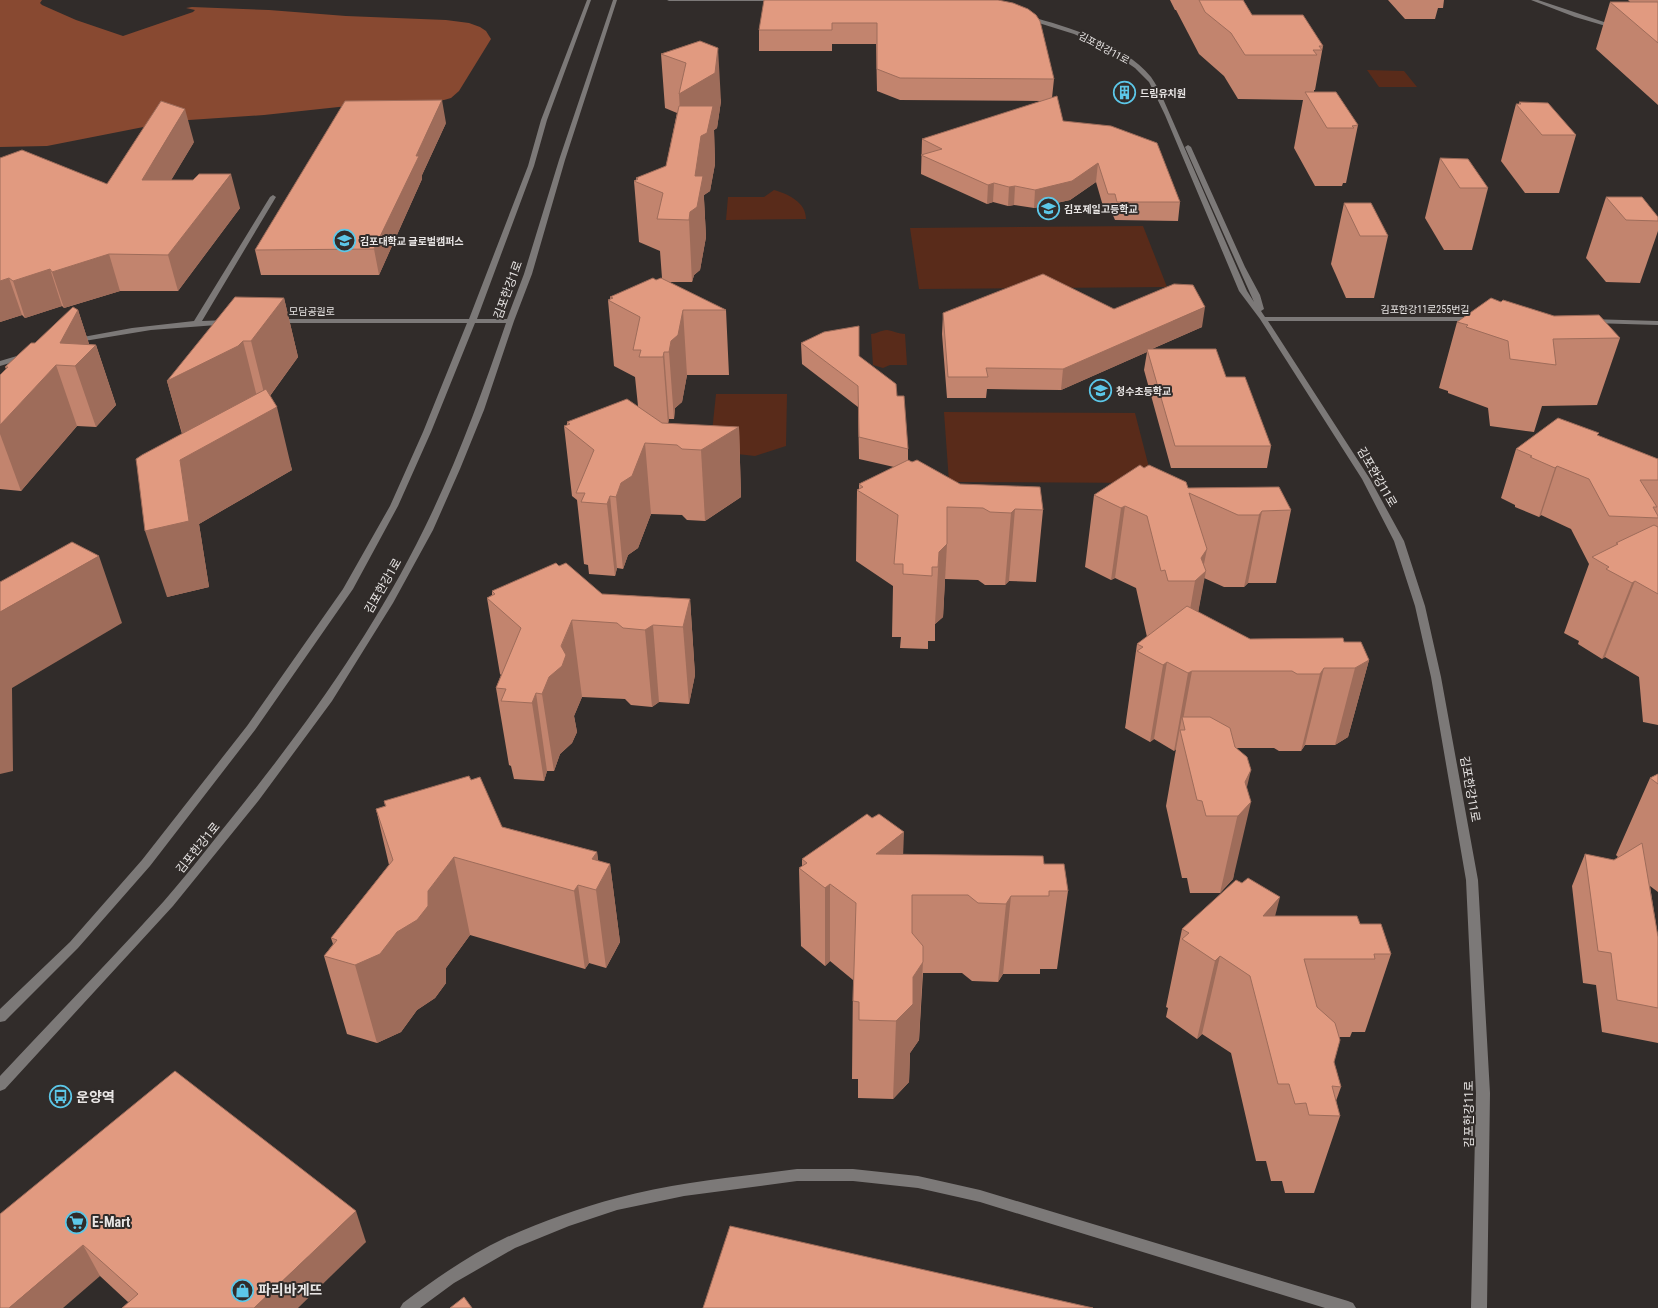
<svg xmlns="http://www.w3.org/2000/svg" width="1658" height="1308" font-family="'Roboto Condensed','Noto Sans KR',sans-serif">
<style>
.green{fill:#592b1a}
.forest{fill:#884931}
.lines{fill:none;stroke-linecap:round;stroke-linejoin:round}
.minor{fill:#7c7978;fill-rule:evenodd}
.wall{fill:#c2846e}
.shaded-wall{fill:#9e6c5a}
.building{fill:#e19a80;stroke:#9e6c5a}
.labels{text-anchor:middle;dominant-baseline:central;stroke-width:4;stroke-linejoin:round;paint-order:stroke}
.far-street-label{font-size:10px;fill:#e9e6e5;stroke:#312c2a}
.far-poi-label{font-size:10px;font-weight:bold;fill:#e9e6e5;stroke:#312c2a;text-anchor:start}
.street-label{font-size:12px;fill:#e9e6e5;stroke:#312c2a}
.near-poi-label{font-size:14px;font-weight:bold;fill:#e9e6e5;stroke:#312c2a;text-anchor:start}
</style>
<rect width="100%" height="100%" fill="#312c2a"/>
<g class="green">
<path d="M1367,70L1404,71L1417,87H1379Z"/>
<path d="M774,190C788,194 806,202 806,219L726,220L728,197H764Z"/>
<path d="M1143,226L1167,287L919,289L910,228Z"/>
<path d="M887,330C894,331 899,334 905,334L907,365H890L883,368L873,365L871,334C876,334 881,330 887,330Z"/>
<path d="M716,394H787L786,446L755,456L710,451Z"/>
<path d="M944,412L1135,413L1153,483L949,482Z"/>
</g>
<path class="forest" d="M0,0H42L40,3L42,5L76,20L123,36L193,12L195,10L186,8L192,7L269,10L346,16L446,20L469,23L480,27L486,31L491,39L459,91L451,98L444,100L376,103L264,115L174,121L47,146L0,147Z"/>
<g class="lines">
<g class="minor">
<path d="M587,0H591L547,120L534,166L477,319H507L524,274L559,160L613,0H617L565,160L532,274L514,321L484,410L460,469L433,530L393,603L332,701L259,800L173,906L5,1089L0,1091V1076C54,1018 110,961 164,901C184,878 203,854 222,830C298,737 371,637 424,529C457,462 482,393 506,323H475L431,432L398,506L353,589L255,730L150,866L78,948L5,1021L0,1022V1009L70,942L142,860L247,726L343,589L390,506L423,432L467,323H277L273,321L277,319H469L528,166L541,120Z"/>
<path d="M667,0H777L775,1H669Z"/>
<path d="M1531,0H1538L1619,27L1616,29L1575,17Z"/>
<path d="M1028,16C1069,27 1123,43 1151,77C1156,84 1160,92 1164,101L1247,291L1254,302L1185,147L1188,145L1191,147L1245,267L1260,295L1264,309L1261,311L1265,317H1474L1478,319L1474,321H1268L1370,479L1404,541L1425,606L1441,677L1478,880L1490,1093L1487,1308H1471L1476,1093L1466,880L1431,677L1415,606L1394,541L1362,479L1260,319L1239,291L1165,115L1149,82L1135,68L1107,49L1074,34L1026,19V17Z"/>
<path d="M273,195L276,197L202,321L227,320L231,322L230,324L151,330L72,343V339L132,328L194,321L270,197Z"/>
<path d="M1589,319L1658,321V325L1592,323H1589Z"/>
<path d="M27,353H30V357L0,366V361Z"/>
<path d="M797,1169H853L918,1176L980,1190L1348,1301L1353,1303L1356,1308H1325L980,1202L918,1188L853,1181H797L684,1196L617,1210L569,1226L515,1248L454,1283L420,1308H400L403,1303C435,1279 469,1255 505,1238C541,1222 579,1208 617,1198C676,1182 737,1177 797,1169Z"/>
</g>
</g>
<g class="wall">
<path d="M998,0L1054,79L1052,98L1063,121L1180,202L1178,221L1115,220L1112,213H1105L1096,182L1070,200L1034,208L1014,205L1008,206L993,202L987,204L921,174L922,139L1043,101L900,100L877,91L876,44H832V51H759V30Z"/>
<path d="M1170,0H1243L1252,15L1323,46L1315,90H1314V92L1358,125L1346,183H1343L1342,186H1315L1294,148L1303,100L1238,99L1224,76L1199,54L1176,10H1175Z"/>
<path d="M1388,0H1444L1443,8H1438L1435,19H1405Z"/>
<path d="M1628,0H1658V105L1596,49L1610,2H1630Z"/>
<path d="M700,41L721,101L717,128L714,130L715,164L710,191L704,195V199L706,237L700,270L694,275L692,282H668L726,310L729,375H687L682,402L675,408L674,419H669L668,424L739,427L741,497L705,521L687,520L682,515L651,514L638,548L628,555L623,569L617,568L615,576L589,574L588,565L584,564L577,500L572,496L564,426L567,425V422L638,406L635,377L614,366L608,300H610V297L662,278L660,251L639,242L634,181L636,180V178L666,166L677,113L665,108L661,54Z"/>
<path d="M1519,102L1576,135L1559,193H1525L1501,161L1516,104H1519Z"/>
<path d="M446,123L422,175V179L379,275H261L255,250Z"/>
<path d="M194,142L171,180L240,208L178,291H120L64,308L62,306L25,318L22,315L0,322V158L107,184Z"/>
<path d="M1440,158L1488,188L1472,250H1444L1425,218Z"/>
<path d="M1606,197L1658,217V231L1640,283L1606,282L1586,258Z"/>
<path d="M1344,203L1388,236L1374,298H1346L1331,264Z"/>
<path d="M284,298L298,357L270,396L292,470L199,524L209,587L167,597L182,434L167,381Z"/>
<path d="M1114,309L1202,327L1152,349L1226,377L1271,446L1267,468H1171L1144,370L1147,352L1061,390L987,389L986,398H947L942,334L943,313Z"/>
<path d="M78,310L89,344L96,345L116,405L96,427L77,426L21,491L0,489V375L6,369L5,367Z"/>
<path d="M1457,322L1620,338L1597,405L1542,406L1534,432L1490,426L1488,408L1448,393V391L1439,388Z"/>
<path d="M801,343L859,356L897,396L908,449V460L960,484L1043,510L1036,582L1009,581L1005,585H985L978,580L945,579L943,617L935,624V641H928V649L900,648L901,637H892L893,586L856,561L857,490L859,489V484L894,467L859,459L858,407L802,364Z"/>
<path d="M1598,436L1658,459V725L1643,722L1639,677L1605,657L1602,659L1578,644L1579,641L1564,633L1589,564L1571,529L1541,515L1539,517L1515,507V505L1501,498L1516,449Z"/>
<path d="M1188,488L1291,510L1276,583H1248L1244,587H1224L1204,578L1198,612L1250,639L1344,642L1369,660L1348,737L1335,745H1305L1301,751H1279L1274,748H1237L1247,788L1233,879L1220,893H1190L1187,878H1182L1166,806L1176,749L1174,751L1154,739L1150,742L1125,728L1126,722V721L1137,644L1147,637L1136,588L1115,578L1111,580L1085,567L1094,495Z"/>
<path d="M559,566L602,594L690,599L695,675L689,704L659,702L652,707L631,705L625,699L582,697L574,716L577,732L572,743L560,754L554,771H547L544,781L514,779L511,766L509,765L496,688L501,675L500,674L487,598L492,595V591Z"/>
<path d="M1658,774V892L1650,886L1658,937V1043L1602,1032L1596,985L1583,983L1572,886L1585,854L1614,860L1618,857L1616,855L1650,778Z"/>
<path d="M471,780L502,827L597,852L598,861L610,864L620,942L606,968L589,963L585,969L470,935L446,968V983L435,998L417,1010L401,1032L377,1043L347,1034L324,956L333,944L331,938L389,865L376,809L385,806L384,801Z"/>
<path d="M872,818L903,854L1044,864L1068,891L1057,969H1040V974H1003L998,982L972,981L962,973H923L919,1040L910,1053L909,1082L893,1099L858,1098V1079H852L853,980L830,961L825,966L801,946L799,868L802,867V859Z"/>
<path d="M1275,916L1360,924L1391,954L1365,1032H1352L1350,1037H1339L1334,1062L1341,1087L1336,1101L1340,1116L1314,1193H1285L1282,1181H1271L1266,1161H1256L1231,1053L1202,1034L1197,1039L1166,1017L1168,1008L1166,1007L1182,929Z"/>
<path d="M0,1214L366,1242L128,1302L100,1276Z"/>
</g>
<g class="shaded-wall">
<path d="M718,48L721,101L717,128L714,130L715,164L710,191L704,195V199L706,237L700,270L694,275L692,282L689,220L690,212L682,150L679,94Z"/>
<path d="M442,100L446,123L422,175V179L379,275L374,249L416,156Z"/>
<path d="M185,109L194,142L151,214L142,180Z"/>
<path d="M1098,163L1096,182L1070,200L1034,208L1035,190Z"/>
<path d="M231,174L240,208L178,291L168,255Z"/>
<path d="M994,183L993,202L987,204L988,185Z"/>
<path d="M1015,186L1014,205L1008,206L1009,187Z"/>
<path d="M109,254L120,291L64,308L52,272Z"/>
<path d="M50,269L62,306L25,318L13,281Z"/>
<path d="M9,278L22,315L0,322V281Z"/>
<path d="M284,298L298,357L266,401L251,341Z"/>
<path d="M1205,307L1202,327L1147,351V349V352L1061,390L1063,369Z"/>
<path d="M78,310L91,350L96,345L116,405L96,427L75,366L60,343Z"/>
<path d="M683,310L687,375L682,402L675,408L674,419L669,352L671,341Z"/>
<path d="M243,341L258,401L185,443L167,381Z"/>
<path d="M664,352L669,419L668,424L663,357Z"/>
<path d="M56,365L77,426L21,491L0,434V425Z"/>
<path d="M277,407L292,470L199,524L209,587L167,597L145,531L180,460Z"/>
<path d="M739,427L741,497L705,521L701,450Z"/>
<path d="M645,443L651,514L638,548L628,555L623,569L616,497L621,483Z"/>
<path d="M1557,466L1541,515L1539,517L1555,468Z"/>
<path d="M610,496L617,568L615,576L607,504Z"/>
<path d="M1125,506L1115,578L1111,580L1121,508Z"/>
<path d="M1015,509L1009,581L1005,585L1011,513Z"/>
<path d="M1262,511L1248,583L1244,587L1259,515Z"/>
<path d="M947,544L943,617L935,624L939,552Z"/>
<path d="M1207,549L1202,574L1206,571L1192,645L1182,655L1195,581L1201,558Z"/>
<path d="M99,556L122,623L12,688L13,771L0,774V612Z"/>
<path d="M1635,581L1605,657L1602,659L1632,583Z"/>
<path d="M690,599L695,675L689,704L683,627Z"/>
<path d="M572,620L582,697L574,716L577,732L572,743L560,754L554,771L542,694Z"/>
<path d="M653,625L659,702L652,707L645,630Z"/>
<path d="M1369,660L1348,737L1335,745L1355,668Z"/>
<path d="M1167,662L1154,739L1150,742L1163,665Z"/>
<path d="M1324,668L1305,745L1301,751L1320,674Z"/>
<path d="M1192,671L1183,720L1182,717L1176,749L1174,751L1188,673Z"/>
<path d="M536,693L547,771L544,781L532,703Z"/>
<path d="M1251,770L1241,812L1251,802L1233,879L1220,893L1245,782Z"/>
<path d="M904,832L901,909L876,854Z"/>
<path d="M597,852L601,881L610,864L620,942L606,968L596,890L592,859Z"/>
<path d="M454,857L470,935L446,968V983L435,998L417,1010L401,1032L377,1043L355,965L428,891Z"/>
<path d="M830,884V961L825,966V888Z"/>
<path d="M578,885L589,963L585,969L574,891Z"/>
<path d="M1011,896L1003,974L998,982L1006,904Z"/>
<path d="M1280,897L1260,975L1263,916Z"/>
<path d="M1220,956L1202,1034L1197,1039L1215,961Z"/>
<path d="M923,962L919,1040L910,1053L909,1082L893,1099L896,1021L913,977Z"/>
<path d="M356,1211L366,1242L298,1308H254Z"/>
<path d="M83,1245L100,1276L63,1308H9Z"/>
</g>
<g class="building">
<path d="M764,0H998L1013,3L1028,9L1036,15L1040,21L1054,79L900,78L877,69V23H832V30H759Z"/>
<path d="M1199,0H1243L1252,15H1303L1323,46H1319L1322,50H1313L1317,55H1245L1231,33L1205,12Z"/>
<path d="M1610,2H1658V43Z"/>
<path d="M700,41L718,48L715,73L679,94L686,63L661,54Z"/>
<path d="M1305,92H1336L1358,125L1352,126L1354,128H1327Z"/>
<path d="M1057,96L1063,121L1111,126L1157,143L1180,202H1117L1115,194H1108L1098,163L1072,181L1035,190L1015,186L1009,187L994,183L988,185L921,155L942,149L922,139Z"/>
<path d="M442,100L416,156H419L374,249L255,250L345,101Z"/>
<path d="M161,101L185,109L142,180H193L199,174H231L168,255L109,254L52,272L50,269L13,281L9,278L0,281V158L22,150L107,184Z"/>
<path d="M1519,102L1548,103L1576,135H1542L1516,104H1521Z"/>
<path d="M679,106H713L707,133L701,136L695,176H703L697,207L690,212L689,220L657,219L663,193L634,181L638,179L636,178L666,166Z"/>
<path d="M1440,158L1468,159L1488,188H1460Z"/>
<path d="M1606,197H1642L1658,217V221L1626,220Z"/>
<path d="M1344,203H1371L1388,236H1360Z"/>
<path d="M1043,274L1114,309L1174,284L1193,285L1205,307L1063,369L986,368L988,377H948L943,313Z"/>
<path d="M653,278L656,280L661,278L726,310H683L678,335L671,341L669,352H664L663,357H639L641,350H633L640,317L608,300L613,298L610,297Z"/>
<path d="M235,297L284,298L251,341H243L238,346L167,381Z"/>
<path d="M1491,298L1501,302L1503,300L1554,316L1599,315L1620,338L1553,339L1556,365L1510,359L1508,341L1466,327L1468,325L1457,322Z"/>
<path d="M73,307L78,310L60,343L96,345L75,366L56,365L0,425V375L8,367H5L31,343H35Z"/>
<path d="M859,326V356L896,384L897,396H904L908,449L859,437L858,386L801,343L824,332Z"/>
<path d="M1147,349H1216L1226,377H1245L1271,446H1175Z"/>
<path d="M266,389L277,407L180,460L189,521L145,531L137,466L136,459L142,455Z"/>
<path d="M627,399L662,423L739,427L701,450L682,449L677,445L645,443L632,476L621,483L616,497L610,496L607,504L581,502L585,493H576L594,450L564,426L570,424L567,422Z"/>
<path d="M1558,418L1599,433L1597,435L1658,459V480H1640L1657,507H1653L1658,516V518L1609,516L1589,479L1557,466L1555,468L1530,457L1532,456L1516,449Z"/>
<path d="M908,460L912,462L917,460L960,484L1040,487L1043,510L1015,509L1011,513L990,512L983,508L947,507V544L939,552L938,567H932V576L903,574V564H894L898,515L857,490L863,487L859,484Z"/>
<path d="M1140,465L1144,468L1149,465L1186,482L1188,488L1279,487L1291,510L1262,511L1259,515H1238L1189,493L1207,549L1201,558L1206,571L1195,581H1168L1165,570L1161,571L1147,516L1125,506L1121,508L1094,495Z"/>
<path d="M1654,525L1658,527V594L1635,581L1632,583L1606,569L1609,567L1592,557L1618,544L1616,543Z"/>
<path d="M72,542L99,556L0,612V582Z"/>
<path d="M556,563L559,566L566,563L602,594L690,599L683,627L653,625L645,630L623,628L617,623L572,620L561,646L566,655L562,666L549,677L542,694L536,693L532,703L501,701L506,689L496,688L521,628L487,598L495,594L492,591Z"/>
<path d="M1187,606L1250,639L1343,638L1344,642H1361L1369,660L1355,668H1324L1320,674H1297L1292,671H1192L1188,673L1167,662L1163,665L1137,651L1143,647L1137,644Z"/>
<path d="M1182,717H1210L1230,728L1235,747L1247,757L1251,770L1245,782L1251,802L1238,816H1206L1202,801L1197,800L1180,730H1185Z"/>
<path d="M1658,774V784L1650,778Z"/>
<path d="M469,776L471,780L480,777L502,827L597,852L592,859L610,864L596,890L578,885L574,891L454,857L428,891V906L417,920L397,932L380,954L355,965L324,956L337,940L331,938L393,860L376,809L386,806L384,801Z"/>
<path d="M867,814L872,818L879,814L904,832L876,854L1043,856L1044,864H1064L1068,891H1049V896H1011L1006,904L978,903L968,895H912V933L923,946V962L913,977V1004L896,1021L859,1020V1002L853,1001L856,903L830,884L825,888L799,868L807,863L802,859Z"/>
<path d="M1642,843L1658,937V1008L1617,1000L1611,953L1598,951L1585,854L1614,860Z"/>
<path d="M1248,878L1280,897L1263,916H1357L1360,924H1381L1391,954H1374L1375,959H1304L1317,1007L1335,1023L1340,1040L1334,1062L1341,1087L1332,1086L1340,1116L1309,1115L1306,1103L1295,1104L1289,1084H1278L1250,976L1220,956L1215,961L1182,939L1189,933L1182,929L1236,880L1242,883Z"/>
<path d="M175,1071L356,1211L254,1308H122L138,1294L83,1245L9,1308H0V1214Z"/>
<path d="M730,1226L1093,1308H703Z"/>
<path d="M464,1297L472,1308H450Z"/>
</g>
<defs>
<symbol id="building-ring" viewBox="-11 -11 22 22"><circle r="9.5" fill="#312c2a" stroke="#5cc7e8" stroke-width="1.5"/><path d="M-4-6H4V6H1V3H-1V6H-4ZM-2.5-4.3h1.7v1.8h-1.7ZM.8-4.3h1.7v1.8H.8ZM-2.5-1h1.7V.8h-1.7ZM.8-1h1.7V.8H.8Z" fill="#5cc7e8"/></symbol>
<symbol id="school-ring" viewBox="-11 -11 22 22"><circle r="9.5" fill="#312c2a" stroke="#5cc7e8" stroke-width="1.5"/><path d="M0-5L7-2L0 1L-7-2ZM-4 1L0 2.5L4 1V4Q0 6-4 4Z" fill="#5cc7e8"/></symbol>
<symbol id="university-ring" viewBox="-11 -11 22 22"><circle r="9.5" fill="#312c2a" stroke="#5cc7e8" stroke-width="1.5"/><path d="M0-5L7-2L0 1L-7-2ZM-4 1L0 2.5L4 1V4Q0 6-4 4Z" fill="#5cc7e8"/></symbol>
<symbol id="bus-ring" viewBox="-11 -11 22 22"><circle r="9.5" fill="#312c2a" stroke="#5cc7e8" stroke-width="1.5"/><path d="M-5-6H5V4H4V6H2V4H-2V6H-4V4H-5ZM-3.5-4V0h7V-4ZM-3.5 1.2v1.5H-2V1.2ZM2 1.2v1.5H3.5V1.2Z" fill="#5cc7e8"/></symbol>
<symbol id="supermarket-ring" viewBox="-11 -11 22 22"><circle r="9.5" fill="#312c2a" stroke="#5cc7e8" stroke-width="1.5"/><path d="M-6-5.5h2.5l.6 2H6L4.5 2H-2.5L-4.4-4H-6ZM-1.5 3.2a1.3 1.3 0 1 0 .1 0ZM3 3.2a1.3 1.3 0 1 0 .1 0Z" fill="#5cc7e8"/></symbol>
<symbol id="shop-ring" viewBox="-11 -11 22 22"><circle r="9.5" fill="#312c2a" stroke="#5cc7e8" stroke-width="1.5"/><path d="M-5-2.5h2.3a2.7 3.5 0 0 1 5.4 0H5L5.5 6h-11ZM-1.5-2.5h3a1.5 2.3 0 0 0-3 0Z" fill="#5cc7e8"/></symbol>
</defs>
<g fill-rule="evenodd">
<use href="#building-ring" x="1112" y="80" width="25" height="25"/>
<use href="#school-ring" x="1036" y="196" width="25" height="25"/>
<use href="#university-ring" x="332" y="228" width="25" height="25"/>
<use href="#school-ring" x="1088" y="378" width="25" height="25"/>
<use href="#bus-ring" x="48" y="1084" width="25" height="25"/>
<use href="#supermarket-ring" x="64" y="1210" width="25" height="25"/>
<use href="#shop-ring" x="230" y="1278" width="25" height="25"/>
</g>
<g class="labels">
<g class="far-street-label">
<text transform="translate(1104 48) rotate(28)">김포한강11로</text>
<text x="1425" y="309">김포한강11로255번길</text>
<text x="312" y="311">모담공원로</text>
</g>
<g class="far-poi-label">
<text x="1140" y="93">드림유치원</text>
<text x="1064" y="209">김포제일고등학교</text>
<text x="360" y="241">김포대학교 글로벌캠퍼스</text>
<text x="1116" y="391">청수초등학교</text>
</g>
<g class="street-label">
<text transform="translate(508 290) rotate(-70)">김포한강1로</text>
<text transform="translate(1377 477) rotate(60)">김포한강11로</text>
<text transform="translate(383 586) rotate(-60)">김포한강1로</text>
<text transform="translate(1470 789) rotate(80)">김포한강11로</text>
<text transform="translate(198 848) rotate(-51)">김포한강1로</text>
<text transform="translate(1469 1114) rotate(-90)">김포한강11로</text>
</g>
<g class="near-poi-label">
<text x="76" y="1097">운양역</text>
<text x="92" y="1222">E-Mart</text>
<text x="258" y="1290">파리바게뜨</text>
</g>
</g>
</svg>
